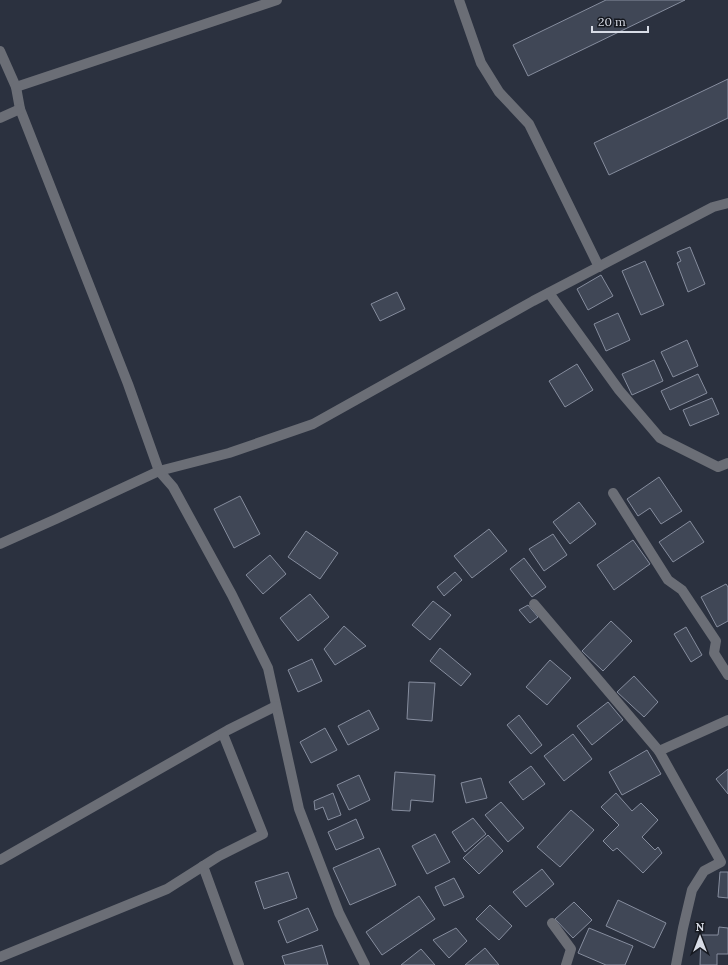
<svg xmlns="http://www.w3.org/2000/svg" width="728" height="965" font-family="Lora,serif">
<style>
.building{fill:#404756;stroke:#868d9e}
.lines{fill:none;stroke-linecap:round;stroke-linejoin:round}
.minor{stroke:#6b6e76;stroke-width:10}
</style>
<rect width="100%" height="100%" fill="#2b313f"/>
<g class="building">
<path d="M606,0H685L528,76L513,45Z"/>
<path d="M728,79V118L609,175L594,143Z"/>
<path d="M690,247L705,284L688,292L677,263L681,261L677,252Z"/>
<path d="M645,261L664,305L641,315L622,271Z"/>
<path d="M601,275L613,296L588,310L577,289Z"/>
<path d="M397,292L405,309L380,321L371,304Z"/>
<path d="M618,313L630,340L606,351L594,324Z"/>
<path d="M687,340L698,366L673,377L661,352Z"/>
<path d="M654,360L663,381L632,395L622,374Z"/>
<path d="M577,364L593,390L565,407L549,381Z"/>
<path d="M698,374L707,393L670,410L661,391Z"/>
<path d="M712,398L719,414L690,426L683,410Z"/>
<path d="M659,477L682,511L661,524L650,508L638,516L627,499Z"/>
<path d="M240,496L260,534L234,548L214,509Z"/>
<path d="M579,502L596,524L570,544L553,522Z"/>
<path d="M690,521L704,542L673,562L659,542Z"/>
<path d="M489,529L507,551L472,578L454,556Z"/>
<path d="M306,531L338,553L320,579L288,557Z"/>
<path d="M553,534L567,555L544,571L529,549Z"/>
<path d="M633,540L650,564L614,590L597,565Z"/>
<path d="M270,555L286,574L263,594L246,575Z"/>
<path d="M524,558L546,587L532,597L510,569Z"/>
<path d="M455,572L462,580L444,596L437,587Z"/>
<path d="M726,584L728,587V621L717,627L701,597Z"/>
<path d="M310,594L329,617L298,641L280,618Z"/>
<path d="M433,601L451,615L430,640L412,625Z"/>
<path d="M528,605L538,617L530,623L519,610Z"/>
<path d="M611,621L632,641L603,671L582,651Z"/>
<path d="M344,626L366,646L335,665L324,649Z"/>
<path d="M686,627L702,655L691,662L674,634Z"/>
<path d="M440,648L471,674L461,686L430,661Z"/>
<path d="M312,659L322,681L298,692L288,670Z"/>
<path d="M550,660L571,678L547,705L526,687Z"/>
<path d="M634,676L658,702L644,717L617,692Z"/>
<path d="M409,682L435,683L432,721L407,719Z"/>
<path d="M608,702L623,720L592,745L577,726Z"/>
<path d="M369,710L379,729L348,745L338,726Z"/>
<path d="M519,715L542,745L531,754L507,725Z"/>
<path d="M325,728L337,750L311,763L300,742Z"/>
<path d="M573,734L592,759L564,781L544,756Z"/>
<path d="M647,750L661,774L622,795L609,772Z"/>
<path d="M531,766L545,784L523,800L509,782Z"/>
<path d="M728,769V794L716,779Z"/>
<path d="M395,772L435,775L433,802L411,800L410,811L392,810Z"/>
<path d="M359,775L370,800L349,810L337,785Z"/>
<path d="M481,778L487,798L466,803L461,783Z"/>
<path d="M333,793L341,815L328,820L323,807L315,810L314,801Z"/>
<path d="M616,793L632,811L641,803L658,820L642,837L655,850L658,847L662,853L643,873L617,848L613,851L603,841L619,825L601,807Z"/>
<path d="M501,802L524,828L508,842L485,815Z"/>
<path d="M571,810L594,830L560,867L537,847Z"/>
<path d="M473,818L486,834L465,852L452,832Z"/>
<path d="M356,819L364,838L336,850L328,832Z"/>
<path d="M435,834L450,862L427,874L412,846Z"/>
<path d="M488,835L503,851L479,874L463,858Z"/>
<path d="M379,848L396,885L350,905L333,868Z"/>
<path d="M542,869L554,884L526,907L513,892Z"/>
<path d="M288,872L297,898L264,909L255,882Z"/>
<path d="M720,872H728V898L718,897Z"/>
<path d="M454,878L464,897L444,906L435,887Z"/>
<path d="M419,896L435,919L382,955L366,932Z"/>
<path d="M618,900L666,923L654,948L606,926Z"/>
<path d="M574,902L592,920L573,938L555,919Z"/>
<path d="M490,905L512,926L499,940L476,919Z"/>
<path d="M308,908L318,930L287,943L278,921Z"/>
<path d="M719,927L728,928V954H717V965H700L701,935H718Z"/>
<path d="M456,928L467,941L449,958L433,940Z"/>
<path d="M589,928L633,946L625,965H606L578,953Z"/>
<path d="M322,945L328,965H285L282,956Z"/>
<path d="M485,948L499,965H465Z"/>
<path d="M421,949L435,965H401Z"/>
</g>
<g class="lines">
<g class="minor">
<path d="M459,0L481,63L499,92L529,124L599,267"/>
<path d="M0,51L16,87L20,109L128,384L159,471L173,487L232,595L268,668L299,809L339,913L365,965"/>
<path d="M16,87L277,0"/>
<path d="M0,118L20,109"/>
<path d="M549,293L619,390L660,438L718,467L728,463"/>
<path d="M613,493L668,580L682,590L716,641L714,653L728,675"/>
<path d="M0,544L56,519L159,471L229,453L313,424L533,301L713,207L728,203"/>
<path d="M534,604L659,751"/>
<path d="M0,860L228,730L276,706"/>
<path d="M203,866L239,965"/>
<path d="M552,923L571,949L566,965"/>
<path d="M0,957L167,889L219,856L263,834L223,734"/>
<path d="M676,965L683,928L692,890L704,871L721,862L659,751L728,720"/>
</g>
</g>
<g transform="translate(700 937)" stroke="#161920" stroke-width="3" paint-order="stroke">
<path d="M0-3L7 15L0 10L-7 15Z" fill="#d8dce6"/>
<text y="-6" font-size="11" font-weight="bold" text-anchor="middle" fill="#d8dce6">N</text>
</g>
<path d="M592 26v6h56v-6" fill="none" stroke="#d8dce6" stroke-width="2"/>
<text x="598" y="26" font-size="12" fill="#d8dce6" stroke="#161920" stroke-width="3" paint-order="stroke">20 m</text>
</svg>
